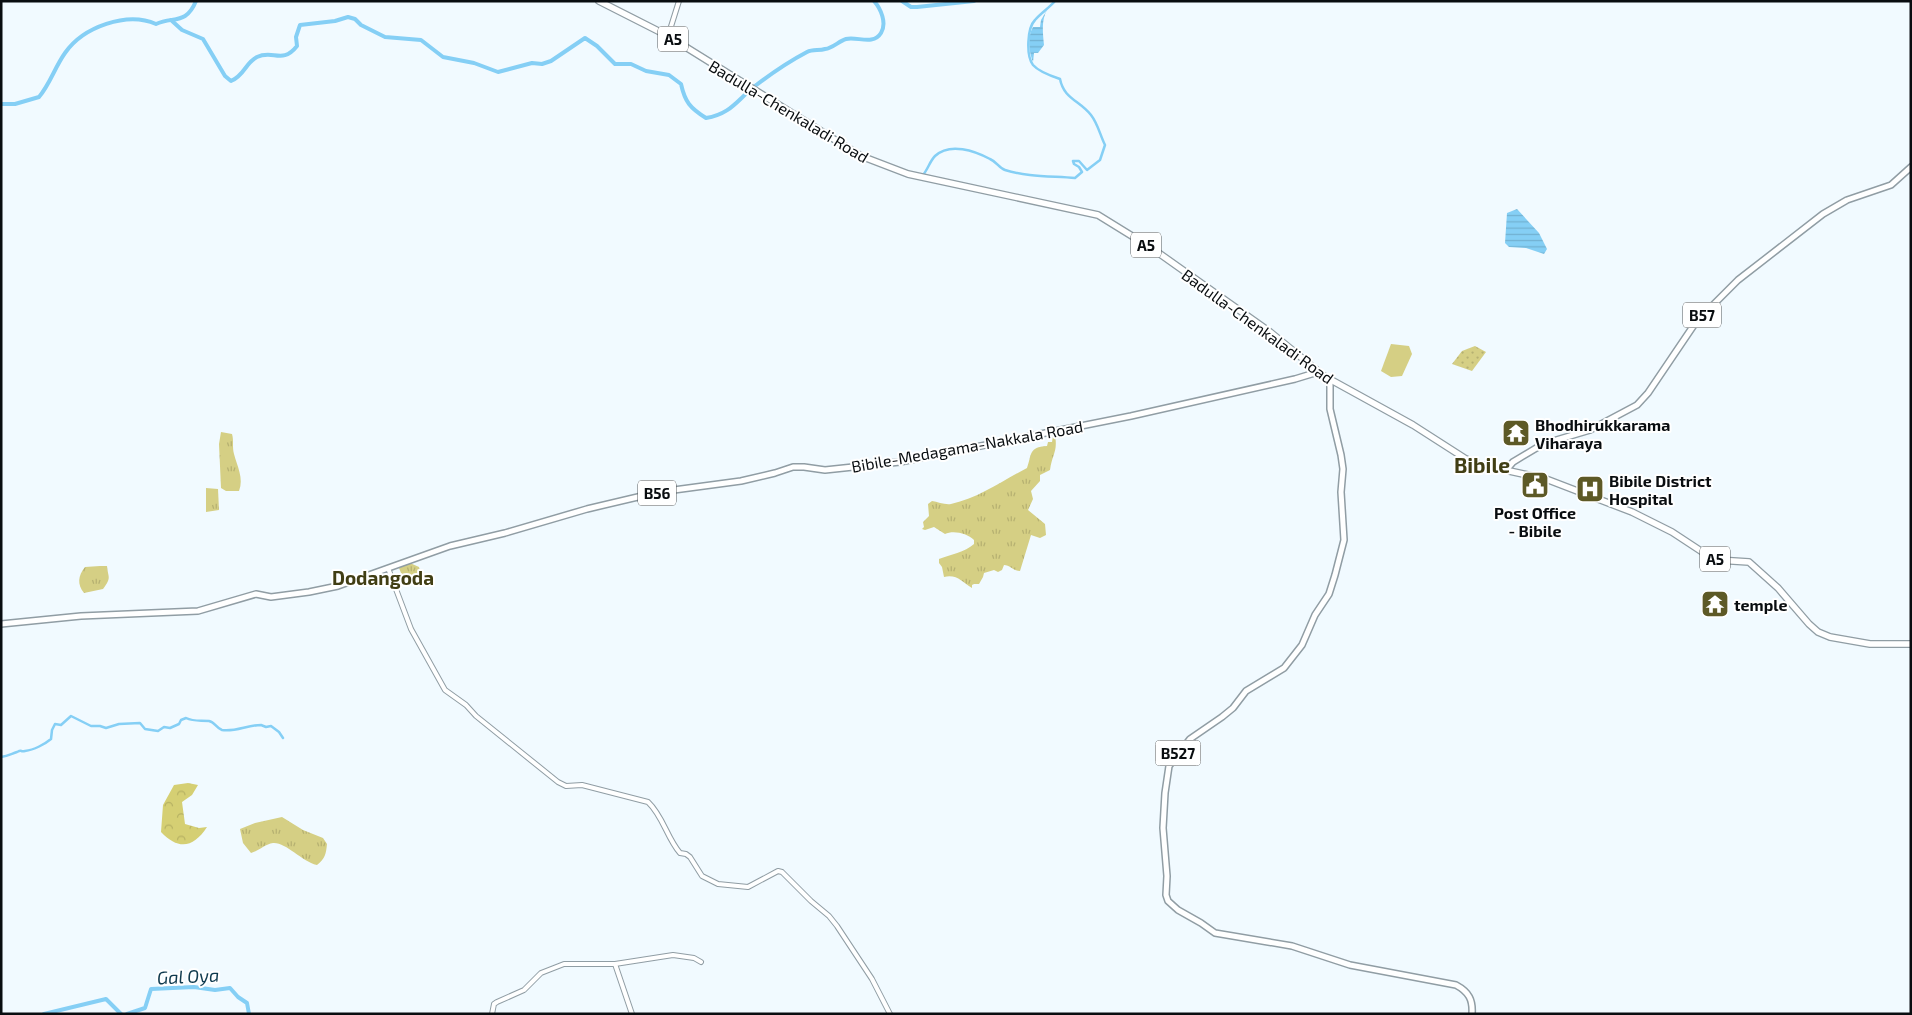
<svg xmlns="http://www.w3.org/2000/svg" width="1912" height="1015" font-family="'Exo 2',sans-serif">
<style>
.grass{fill:url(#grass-tufts)}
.forest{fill:url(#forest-crowns)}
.park{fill:url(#park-dots)}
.pitch{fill:#d5cf84}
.water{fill:url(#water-rules)}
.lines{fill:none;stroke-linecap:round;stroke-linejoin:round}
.canal{stroke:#85cff5;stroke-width:2.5}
.river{stroke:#85cff5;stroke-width:4}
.secondary-casing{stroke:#909da4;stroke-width:6}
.primary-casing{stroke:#909da4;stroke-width:8}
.trunk-casing{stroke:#909da4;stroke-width:8}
.secondary{stroke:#fff;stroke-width:4}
.primary{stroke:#fff;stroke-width:5}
.trunk{stroke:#fff;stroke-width:5.5}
.labels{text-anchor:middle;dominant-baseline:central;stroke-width:4;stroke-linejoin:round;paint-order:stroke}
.shield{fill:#fff;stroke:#535658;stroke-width:1}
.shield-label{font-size:15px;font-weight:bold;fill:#090d10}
.street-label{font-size:16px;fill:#090d10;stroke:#fff}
.poi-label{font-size:16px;font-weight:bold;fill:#090d10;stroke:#fff;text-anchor:start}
.water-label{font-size:18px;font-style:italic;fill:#0f3a4e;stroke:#fff}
.quarter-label{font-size:19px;font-weight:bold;fill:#413e14;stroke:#fff}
.district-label{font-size:21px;font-weight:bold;fill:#413e14;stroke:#fff}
</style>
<defs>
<pattern id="grass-tufts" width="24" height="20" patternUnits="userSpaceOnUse" patternTransform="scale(1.25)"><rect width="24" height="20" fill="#d5cf84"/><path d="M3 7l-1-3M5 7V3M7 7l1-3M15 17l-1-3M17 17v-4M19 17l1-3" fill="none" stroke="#b6b171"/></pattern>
<pattern id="forest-crowns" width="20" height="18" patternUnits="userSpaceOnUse" patternTransform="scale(1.25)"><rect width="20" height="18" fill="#d5cf73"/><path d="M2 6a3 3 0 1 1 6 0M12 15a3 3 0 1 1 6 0" fill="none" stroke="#b6b162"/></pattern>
<pattern id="park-dots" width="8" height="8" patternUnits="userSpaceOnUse" patternTransform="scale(1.25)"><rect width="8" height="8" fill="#d5cf84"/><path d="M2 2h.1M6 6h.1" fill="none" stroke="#b6b171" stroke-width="1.8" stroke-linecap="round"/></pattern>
<pattern id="water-rules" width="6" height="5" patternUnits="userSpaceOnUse" patternTransform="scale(1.25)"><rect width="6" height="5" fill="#85cff5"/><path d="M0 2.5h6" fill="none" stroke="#72b1d1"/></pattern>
</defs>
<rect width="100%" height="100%" fill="#f1faff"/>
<g class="grass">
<path d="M221,432L232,434C234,441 232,447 234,454C237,466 244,478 239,491H226L221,488L219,444Z"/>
<path d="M1055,435C1058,452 1052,454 1050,470L1040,475V481L1031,491L1033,499L1028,510L1045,524L1046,535L1040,538L1031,535L1020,571C1013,571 1010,565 1004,565L1002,570L998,572L994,570L984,573L983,577L979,584H974L972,585V588C962,582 957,574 944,577L942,567L939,563V559C950,555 965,552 974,544V540C967,533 953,530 945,534L934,527L925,530L922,529L924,527L923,522L929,516L928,504L932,501C938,502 945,505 951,504C979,498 1002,481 1027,468C1032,455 1028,447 1047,446L1048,442H1052L1053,436Z"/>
<path d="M206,488L218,489L219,510L206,512Z"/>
<path d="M410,563L419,567L422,578L406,585L399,568Z"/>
<path d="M100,566H107C108,578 112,577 103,589L84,593C77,584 78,576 85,567Z"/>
<path d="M282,817L303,830L323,838L327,844C326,854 325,859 317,865C301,861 286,842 273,843C265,844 259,851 251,853L243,843L240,829L255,823Z"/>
</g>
<path class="forest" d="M188,783L198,785L192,795L182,802L185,824L199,828L207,827C194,847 179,851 161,832L163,805L174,785Z"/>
<path class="park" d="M1475,346L1486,352L1472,371L1452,364L1462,351Z"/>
<path class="pitch" d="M1391,344L1409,346L1412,354L1402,376L1391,377L1381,371Z"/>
<g class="water">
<path d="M1047,10C1041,20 1043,34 1044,45L1038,53H1034L1033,62C1029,52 1027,37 1033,27H1040L1041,20Z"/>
<path d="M1517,209L1539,233L1547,249L1544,254L1526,248L1509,247L1505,243L1507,213Z"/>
</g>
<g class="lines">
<g class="canal">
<path d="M923,175C928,169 930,161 935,156C950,142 975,151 990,159C997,162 999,168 1005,170C1027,177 1052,176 1075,178L1082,172L1079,167L1074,164L1073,161H1079L1087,170L1100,160L1105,145C1100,135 1098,124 1091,115C1079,100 1064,99 1060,79C1051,76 1039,72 1033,65C1026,56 1027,28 1035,20C1041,13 1049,8 1055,1"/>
<path d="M1,757C8,756 11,754 17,752C23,749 19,752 25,751C34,750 45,744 51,739L52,730L55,724L61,725L71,716L91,726H100L106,728L119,724L140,723L145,729L158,731L164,727L170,728L179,724L181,720L186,718C194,722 201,720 209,721C215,722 216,728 222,730C236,732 247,725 261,725L266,727L271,726L279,732L283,738"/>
</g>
<g class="river">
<path d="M902,1L911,7H917L974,1"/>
<path d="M171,20L182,30L203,39L225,76L231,81C245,75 245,63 257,57C273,49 282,65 297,46L296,37L300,25L335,21L348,17L355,19L361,25L385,37L421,40L443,57L474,63L498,72L532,63L542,64L551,61L585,38L597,46L615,64H631L646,71L669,75L681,84C685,102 690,108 706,118C731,114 737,100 755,86C772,73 788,62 807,52C813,49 819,51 825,49C833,48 839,41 846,39C857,36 873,46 881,33C887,23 881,9 874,1"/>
<path d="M1,104H15L39,97C50,84 55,67 65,53C83,27 127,11 156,24C174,16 186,25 196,1"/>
<path d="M44,1014L106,999L121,1014"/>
<path d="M127,1014L145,1008L151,989L194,987L215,990L230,988L238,997L247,1003L249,1014"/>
</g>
<defs>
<g id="secondary">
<path d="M668,36L679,1"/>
<path d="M388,568L411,629L445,690L466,705L476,716L558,782L566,786L582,785L648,802C663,816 667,838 680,853L686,854L690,857L702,876L718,884L748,887L778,871L782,872L811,901L829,916L837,926L872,979L890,1014"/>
<path d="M615,964L632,1014"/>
<path d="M492,1014L494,1004L497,1002L524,990L541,973L564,964H615L673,955L694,958L701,962"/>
</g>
<g id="primary">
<path d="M1330,379V409L1341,455L1343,469L1341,492L1344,540L1335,575L1329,594L1315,615L1302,645L1284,668L1246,691L1233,708L1222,717L1190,739L1169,766L1165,793L1163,828L1167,876L1166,895L1168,901L1178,910L1201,923L1215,933L1292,946L1350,965L1456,985C1469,992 1473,1000 1472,1014"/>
<path d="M1506,470L1513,462L1543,444L1590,430L1637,405L1648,393L1696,322L1738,280L1823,214L1847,200L1891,185L1911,167"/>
<path d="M1,624L81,616L198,611L256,594L271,597L309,592L338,586L450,546L505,533L587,509L659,492L741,481L775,473L793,467H804L825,470L900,462L1131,416L1295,379L1318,372"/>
</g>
<path id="trunk" d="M599,1L668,36L861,156L908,174L1098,215L1153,249L1270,332L1324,376L1413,425L1466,459L1482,465L1546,479L1632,512L1672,532L1710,557L1718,560L1749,562L1778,588L1809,624L1818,632L1830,637L1870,644H1911"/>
</defs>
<use href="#secondary" class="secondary-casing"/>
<use href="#primary" class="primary-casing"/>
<use href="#trunk" class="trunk-casing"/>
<use href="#secondary" class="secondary"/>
<use href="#primary" class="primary"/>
<use href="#trunk" class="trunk"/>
</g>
<defs>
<symbol id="temple-square" viewBox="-11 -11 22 22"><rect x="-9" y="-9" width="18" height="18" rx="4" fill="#5d5926" stroke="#fff"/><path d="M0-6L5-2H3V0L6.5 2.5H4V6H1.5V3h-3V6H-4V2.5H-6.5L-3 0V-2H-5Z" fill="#fff"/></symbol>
<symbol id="civic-square" viewBox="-11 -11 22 22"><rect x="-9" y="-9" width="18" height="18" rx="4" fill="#5d5926" stroke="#fff"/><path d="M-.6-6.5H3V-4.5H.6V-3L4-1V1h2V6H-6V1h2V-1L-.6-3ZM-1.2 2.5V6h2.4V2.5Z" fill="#fff"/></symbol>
<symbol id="hospital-square" viewBox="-11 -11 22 22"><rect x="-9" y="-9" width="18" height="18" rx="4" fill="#5d5926" stroke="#fff"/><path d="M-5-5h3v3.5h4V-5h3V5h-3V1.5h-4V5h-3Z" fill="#fff"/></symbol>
</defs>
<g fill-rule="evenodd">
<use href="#temple-square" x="1500" y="417" width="32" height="32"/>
<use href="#civic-square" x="1519" y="469" width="32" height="32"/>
<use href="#hospital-square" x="1574" y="473" width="32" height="32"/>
<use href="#temple-square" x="1699" y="588" width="32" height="32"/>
</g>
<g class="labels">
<g class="shield">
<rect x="658" y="26.5" width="30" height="25" rx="4"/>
<rect x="1131" y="232.5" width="30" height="25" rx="4"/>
<rect x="1683" y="302.5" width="38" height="25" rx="4"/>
<rect x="638" y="480.5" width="38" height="25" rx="4"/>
<rect x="1700" y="546.5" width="30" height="25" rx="4"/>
<rect x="1155.5" y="740.5" width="45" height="25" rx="4"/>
</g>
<g class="shield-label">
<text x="673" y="39">A5</text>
<text x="1146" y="245">A5</text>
<text x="1702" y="315">B57</text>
<text x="657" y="493">B56</text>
<text x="1715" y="559">A5</text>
<text x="1178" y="753">B527</text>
</g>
<g class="street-label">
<text transform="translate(789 111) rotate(31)">Badulla-Chenkaladi Road</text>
<text transform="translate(1258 326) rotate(36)">Badulla-Chenkaladi Road</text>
<text transform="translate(967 446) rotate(-10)">Bibile-Medagama-Nakkala Road</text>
</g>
<g class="poi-label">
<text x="1535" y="424">Bhodhirukkarama<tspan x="1535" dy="18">Viharaya</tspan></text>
<text x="1609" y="480">Bibile District<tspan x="1609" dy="18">Hospital</tspan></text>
<text x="1535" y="512" text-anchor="middle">Post Office<tspan x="1535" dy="18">- Bibile</tspan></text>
<text x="1734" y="604">temple</text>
</g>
<g class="water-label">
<text transform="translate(188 976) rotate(-3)">Gal Oya</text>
</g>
<g class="quarter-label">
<text x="383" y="577">Dodangoda</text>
</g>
<g class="district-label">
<text x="1482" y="464">Bibile</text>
</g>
</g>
<rect width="1912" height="1015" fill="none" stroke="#090d10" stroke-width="5"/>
</svg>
